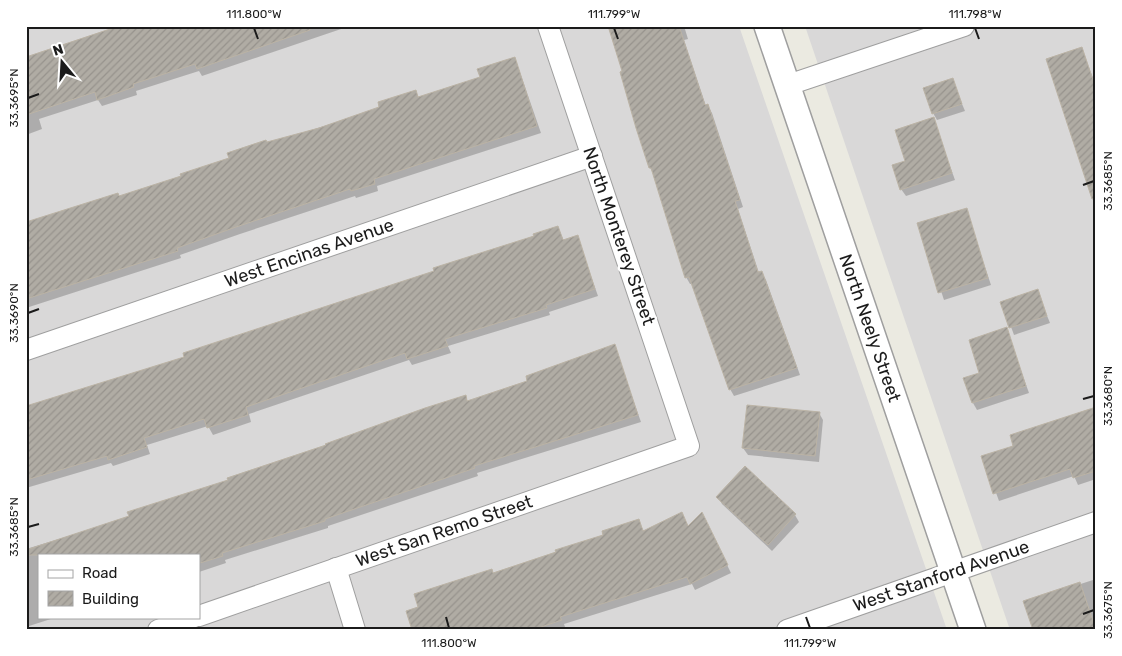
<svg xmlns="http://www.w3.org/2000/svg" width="1122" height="656" font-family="Rubik,sans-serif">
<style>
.residential{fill:#d9d8d8;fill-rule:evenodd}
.shadow{fill:#0003}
.building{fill:url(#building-hatch);stroke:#bbb3a5}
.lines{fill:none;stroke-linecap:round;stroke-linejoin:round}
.minor-casing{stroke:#9f9f9f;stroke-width:22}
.tertiary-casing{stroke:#9f9f9f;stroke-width:28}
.minor{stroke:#fff;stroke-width:20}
.tertiary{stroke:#fff;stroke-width:25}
.ticks{fill:none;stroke:#1b1b1b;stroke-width:2}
.labels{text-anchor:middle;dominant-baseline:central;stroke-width:5;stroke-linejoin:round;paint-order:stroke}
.street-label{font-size:18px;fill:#1b1b1b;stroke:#fff}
.neatline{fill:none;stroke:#1b1b1b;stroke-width:2}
.ticks-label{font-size:12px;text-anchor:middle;fill:#1b1b1b}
</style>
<defs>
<pattern id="building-hatch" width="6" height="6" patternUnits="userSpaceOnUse" patternTransform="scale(1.25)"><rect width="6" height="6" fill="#b0aca4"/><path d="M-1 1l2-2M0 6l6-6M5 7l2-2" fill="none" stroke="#97938d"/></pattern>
</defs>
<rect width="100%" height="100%" fill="#ebeae1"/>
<g class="residential">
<path d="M26,26H739L947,630H26ZM39,555H199V617H39Z"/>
<path d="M805,26H1096V630H1010Z"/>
</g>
<g class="shadow">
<path d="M119,26H350L202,76L199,71L136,91L137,95L102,106L98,100L39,119L42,129L26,135V58Z"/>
<path d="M609,26H684L688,39L684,40L706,106H708L712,113L743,207L738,209L759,273H762L766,280L800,375L734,396L730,389L693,284H690L686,277L655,175L650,168Z"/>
<path d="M1081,48L1094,80L1096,79V197Z"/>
<path d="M515,58L541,133L377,186L378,191L356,198L355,196L240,234L180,255L181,258L26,308V227L182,177L267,144L381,108L415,91L419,98L482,78Z"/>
<path d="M952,80L965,111L937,120L933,113Z"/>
<path d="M933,119L955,180L906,196L901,189L906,162Z"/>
<path d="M966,210L991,285L944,300L919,224Z"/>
<path d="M558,227L564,241L577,236L598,296L549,312L550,315L448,346L451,353L412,365L409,360L249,414L251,422L213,435L208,426L147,445L150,454L113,466L111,463L26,488V411L436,272Z"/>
<path d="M1037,291L1050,323L1014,335L1002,302Z"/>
<path d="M1006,329L1029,393L977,410L973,403L981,374Z"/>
<path d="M614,345L641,422L477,473L478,476L328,526V528L225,560L226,563L199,572V555H39V617H57L26,627V549L131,517L465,397L468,402L529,382Z"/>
<path d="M1096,407V479L1078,485L1074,476L999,501L983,457L1015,446Z"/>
<path d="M819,413L823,420L819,462L748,455L743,448Z"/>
<path d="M745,468L795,515L799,522L772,551L722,504L718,497Z"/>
<path d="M705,520L731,573L695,590L692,584L564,624L565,627L558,630H414L493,574L604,536L638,521L644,531L689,527Z"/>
<path d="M1096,579V630L1025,602Z"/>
</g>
<g class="building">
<path d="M119,26H309L310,30L197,69L195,64L133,84L134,87L97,100L95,92L26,115V57Z"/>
<path d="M608,26H679L705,105L708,104L740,200L735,201L758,272L762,271L797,368L729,390L689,277L685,278L651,168H649L636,128L620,72L622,71Z"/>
<path d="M1082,47L1096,89V198L1092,199L1046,59Z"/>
<path d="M515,57L537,126L374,179L375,184L351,191L350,189L236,227L177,248L178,251L26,299V222L118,193L119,196L181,176L180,174L229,158L227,153L266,140L267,142L319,128L379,107L378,102L416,90L418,97L480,77L477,69Z"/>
<path d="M953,78L962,104L932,114L923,88Z"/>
<path d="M934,117L952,173L900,190L892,165L905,161L895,130Z"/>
<path d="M967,208L988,278L938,293L917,223Z"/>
<path d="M558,226L563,240L578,235L595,289L546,305L547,308L445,339L448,346L407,359L405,353L246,407L248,415L207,428L204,419L144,438L147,447L108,460L107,456L26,480V406L184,357L183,353L434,271L433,268L534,236L533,234Z"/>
<path d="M1038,289L1047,316L1009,328L1000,302Z"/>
<path d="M1007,327L1026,386L972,403L963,378L979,373L969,340Z"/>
<path d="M615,344L638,415L474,466L475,468L325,519V521L222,553L223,556L200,563L199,555H26V550L129,516L127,512L228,480L227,478L326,445L325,444L425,408L466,395L467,401L527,381L526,376Z"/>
<path d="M747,405L820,412L815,456L742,448Z"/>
<path d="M1096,407V471L1073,478L1070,469L993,494L981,456L1013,446L1010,435Z"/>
<path d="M745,466L796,514L768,545L716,497Z"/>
<path d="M682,512L688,526L702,512L728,565L690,584L687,577L560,617L562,620L532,630H412L406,611L418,607L414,594L492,569L493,573L556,552L555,550L603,535L602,531L639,519L643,531Z"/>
<path d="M1080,582L1096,630H1033L1023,601Z"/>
</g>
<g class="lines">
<defs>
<g id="minor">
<path d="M788,85L964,26"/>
<path d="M26,350L592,156"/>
<path d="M336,568L355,630"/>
<path d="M199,616L689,446L548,26"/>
<path d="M158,630L194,617"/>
<path d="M787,630L1096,522"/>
</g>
<path id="tertiary" d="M767,26L973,630"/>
</defs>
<use href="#minor" class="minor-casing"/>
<use href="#tertiary" class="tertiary-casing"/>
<use href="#minor" class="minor"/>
<use href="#tertiary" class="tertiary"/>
</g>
<path class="ticks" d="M254,28L258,39M614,28L618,39M975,28L979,39M28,98L39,94M1083,185L1094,181M28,313L39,309M1083,399L1094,396M28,527L39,524M1083,614L1094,610M446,617L449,628M806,617L810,628"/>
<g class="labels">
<g class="street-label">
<text transform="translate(619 236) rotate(71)">North Monterey Street</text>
<text transform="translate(309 253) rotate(-19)">West Encinas Avenue</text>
<text transform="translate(870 328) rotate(71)">North Neely Street</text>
<text transform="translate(444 531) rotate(-19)">West San Remo Street</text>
<text transform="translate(941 576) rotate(-19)">West Stanford Avenue</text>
</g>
</g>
<rect width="1122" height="656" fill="none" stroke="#ffffff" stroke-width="55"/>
<rect x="38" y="554" width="162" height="65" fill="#ffffff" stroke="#a4a4a4"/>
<rect x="48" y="570" width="25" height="8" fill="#ffffff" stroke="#a4a4a4"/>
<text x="82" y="578" font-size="15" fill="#1b1b1b">Road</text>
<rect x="48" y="591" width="25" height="15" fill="url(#building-hatch)" stroke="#a4a4a4"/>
<text x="82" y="604" font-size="15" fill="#1b1b1b">Building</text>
<g transform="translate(62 62) rotate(342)" stroke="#ffffff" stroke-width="4" paint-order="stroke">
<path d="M0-4L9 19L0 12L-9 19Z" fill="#1b1b1b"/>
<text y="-8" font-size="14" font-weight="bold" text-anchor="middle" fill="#1b1b1b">N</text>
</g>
<rect x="28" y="28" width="1066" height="600" class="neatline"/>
<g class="ticks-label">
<text x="254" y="18">111.800°W</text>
<text x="614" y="18">111.799°W</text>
<text x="975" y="18">111.798°W</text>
<text transform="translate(14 98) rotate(-90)" y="4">33.3695°N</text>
<text transform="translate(1108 181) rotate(-90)" y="4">33.3685°N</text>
<text transform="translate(14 313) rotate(-90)" y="4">33.3690°N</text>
<text transform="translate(1108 396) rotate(-90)" y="4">33.3680°N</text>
<text transform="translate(14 527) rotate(-90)" y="4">33.3685°N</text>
<text transform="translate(1108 610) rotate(-90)" y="4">33.3675°N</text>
<text x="449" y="647">111.800°W</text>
<text x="810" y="647">111.799°W</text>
</g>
</svg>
